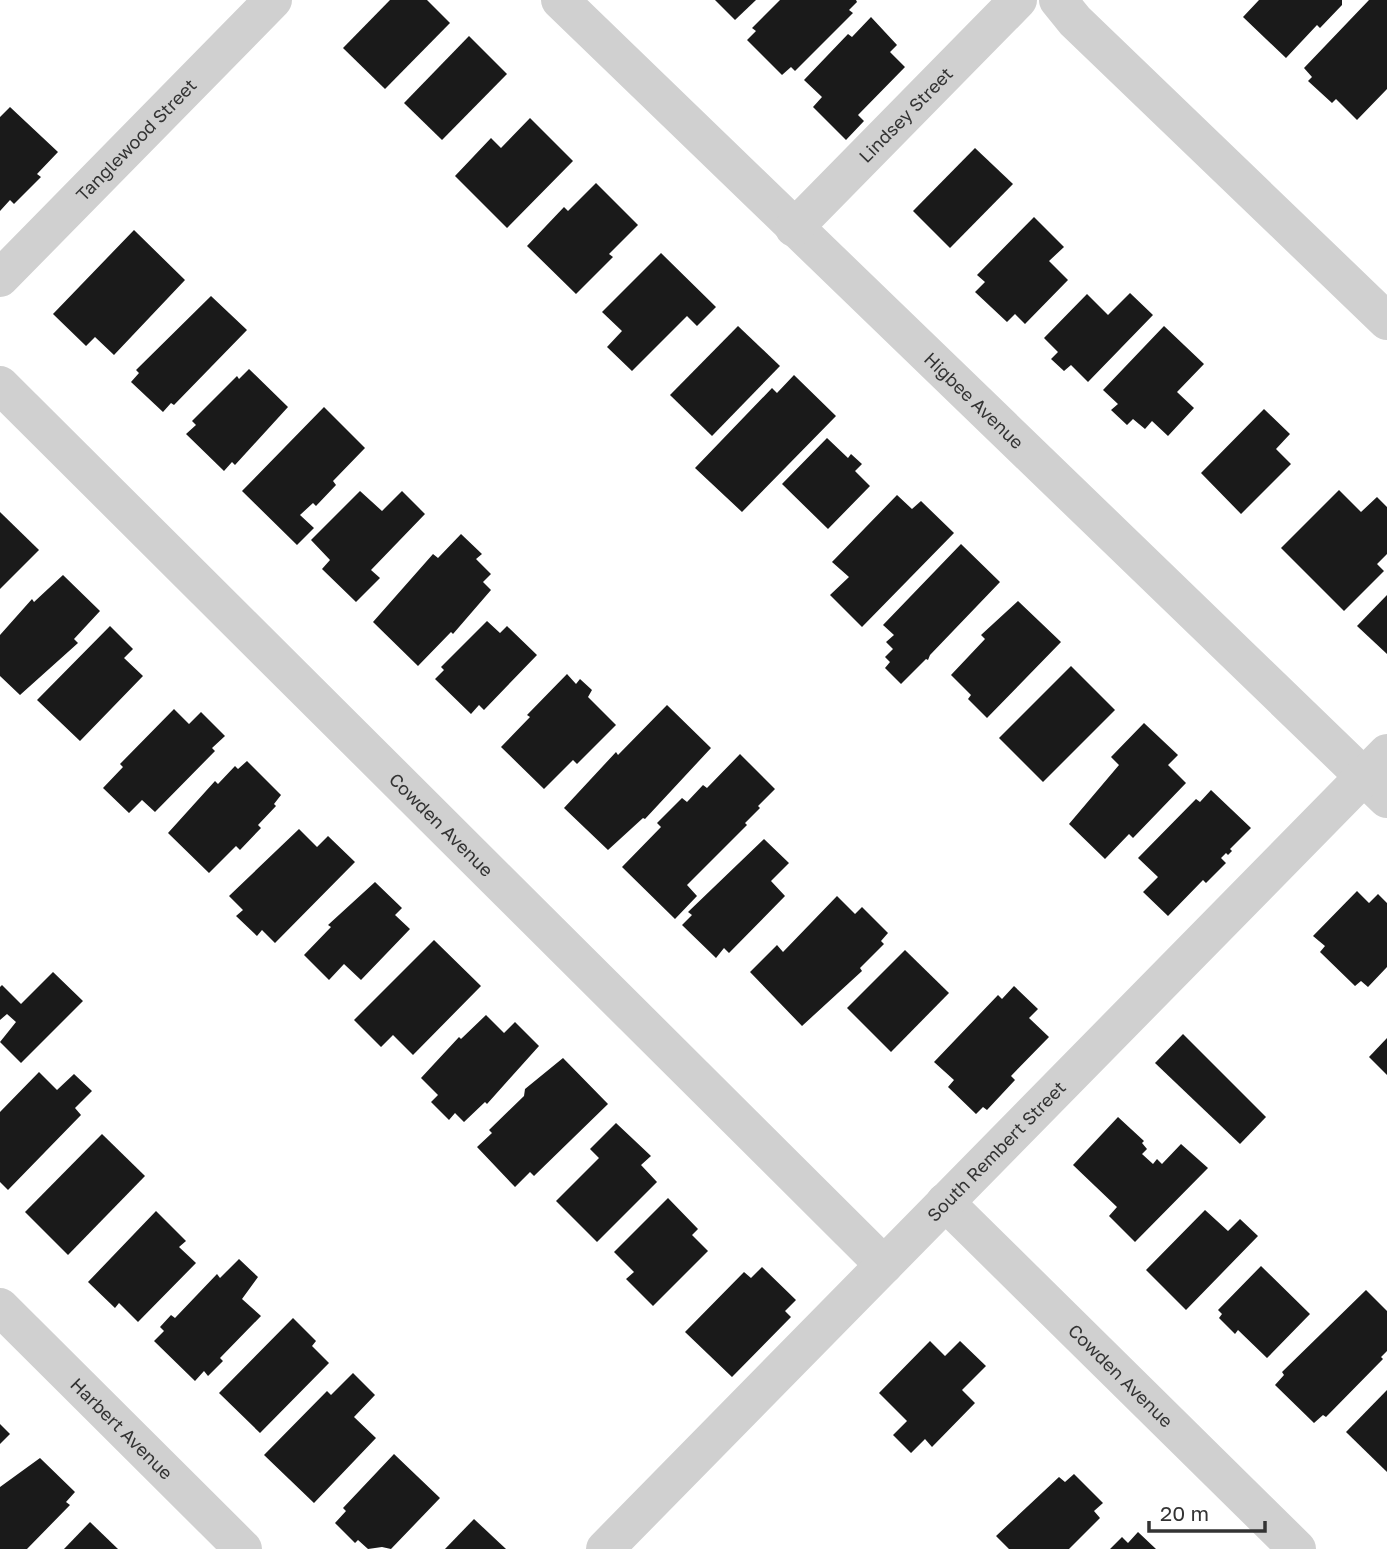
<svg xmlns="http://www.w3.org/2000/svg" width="1387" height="1549" font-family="'Golos Text',sans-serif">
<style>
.building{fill:#1a1a1a}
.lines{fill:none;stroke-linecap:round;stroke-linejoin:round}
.minor{stroke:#d0d0d0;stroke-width:38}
.labels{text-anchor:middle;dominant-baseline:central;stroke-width:7;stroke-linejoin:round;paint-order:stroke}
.street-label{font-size:18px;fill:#333;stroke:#fff}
</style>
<rect width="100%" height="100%" fill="#fff"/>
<g class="building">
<path d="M390,0H427L450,23L385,89L343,48Z"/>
<path d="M715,0H756L735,20Z"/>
<path d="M780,0H856L857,2L849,10L853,13L795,71L791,67L782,75L747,40L756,31L752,28Z"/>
<path d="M1259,0H1342V5L1320,28L1317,25L1286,58L1243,17Z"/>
<path d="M1369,0H1387V89L1357,120L1336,99L1332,103L1308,81L1312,77L1304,68Z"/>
<path d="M871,17L897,45L890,52L905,67L858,115L864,121L846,140L813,107L822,97L804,80L848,34L852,37Z"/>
<path d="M469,36L507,74L442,140L404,103Z"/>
<path d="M10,107L58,152L37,174L41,177L14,204L10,200L0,211V117Z"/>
<path d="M530,118L573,161L507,228L455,176L491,138L501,148Z"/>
<path d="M975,148L1013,184L950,248L913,211Z"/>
<path d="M596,183L638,225L609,254L613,257L576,294L527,246L564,207L568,211Z"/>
<path d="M1034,217L1064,247L1049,261L1068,280L1025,324L1015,314L1007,322L975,292L985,282L977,275Z"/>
<path d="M134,230L185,280L114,355L95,337L86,346L53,314Z"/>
<path d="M661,253L716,307L697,326L687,316L632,371L607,347L622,331L602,312Z"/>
<path d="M1130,293L1153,315L1088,382L1071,365L1064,371L1051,359L1058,352L1044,338L1087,294L1108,315Z"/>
<path d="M211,296L247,330L174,405L171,403L163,412L131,382L139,373L136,370Z"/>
<path d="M738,326L780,366L712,436L670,395Z"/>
<path d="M1164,326L1204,364L1177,392L1194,408L1168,436L1152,421L1145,429L1133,419L1127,425L1111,410L1118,404L1103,390Z"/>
<path d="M249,369L288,407L235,465L232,462L224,471L186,434L196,425L192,421L237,376L239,379Z"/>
<path d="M794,375L836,416L742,512L695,468L772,388L777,393Z"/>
<path d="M324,407L365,448L333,481L336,485L316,506L313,503L300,515L314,528L297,545L242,491Z"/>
<path d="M1264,409L1290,434L1276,449L1291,464L1241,514L1201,473Z"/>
<path d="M827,438L848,458L851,454L862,464L855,471L870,486L828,529L782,484Z"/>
<path d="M1339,490L1361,512L1377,497L1387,507V554L1377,564L1384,571L1344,611L1281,548Z"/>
<path d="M360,491L382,511L402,491L425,514L371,570L380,578L356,602L322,569L330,560L311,540Z"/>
<path d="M897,495L912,509L921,501L954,533L862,627L830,595L849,577L832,562Z"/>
<path d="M0,512L39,550L0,589Z"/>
<path d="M461,534L482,554L476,559L491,574L483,582L491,590L453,634L451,632L418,666L373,622L433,554L438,558Z"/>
<path d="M961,544L1000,582L930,655L928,660L926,659L901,684L885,668L890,662L885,657L893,649L886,642L894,635L883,625Z"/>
<path d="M63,575L100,611L74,639L78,643L20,695L0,676V635L32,599L34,602Z"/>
<path d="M1387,595V654L1357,626Z"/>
<path d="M1018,601L1061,642L987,718L968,699L971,695L951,675L985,639L981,635Z"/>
<path d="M487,621L500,633L507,626L537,655L484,710L479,705L471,714L435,679L444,670L441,667Z"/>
<path d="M110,626L133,649L124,658L143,676L80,741L37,700Z"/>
<path d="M1071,666L1115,710L1043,782L999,738Z"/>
<path d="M567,674L576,684L580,679L592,690L588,697L616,725L577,764L573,760L544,789L501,747L530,717L527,715Z"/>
<path d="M667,705L711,748L645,819L643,818L608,850L564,808L616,752L618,755Z"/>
<path d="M174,709L189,724L201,712L225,736L212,748L215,751L155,812L142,800L129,813L103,788L123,767L120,764Z"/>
<path d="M1144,723L1178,755L1168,765L1186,783L1133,838L1129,834L1105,859L1069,824L1119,765L1111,757Z"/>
<path d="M740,754L775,789L758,806L760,808L745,823L747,825L687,885L697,896L675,919L622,867L661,827L657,823L682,798L687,802L703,785L707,788Z"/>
<path d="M247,761L281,795L274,804L276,806L258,825L261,828L240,850L236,846L209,873L168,833L215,781L218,784L235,766L238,769Z"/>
<path d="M1211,790L1251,828L1230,849L1232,851L1228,855L1226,853L1221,858L1226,863L1206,883L1203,880L1168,916L1143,892L1158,877L1138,858L1196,799L1200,802Z"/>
<path d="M299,829L317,847L328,836L355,862L275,943L262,930L257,936L236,916L243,910L229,896Z"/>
<path d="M764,839L789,863L771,881L785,896L729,953L724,948L716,958L682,925L692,915L688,912Z"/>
<path d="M375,882L402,908L395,915L410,929L361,980L344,964L329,980L304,955L331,927L328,925Z"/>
<path d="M1357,891L1369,903L1378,894L1387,903V967L1368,987L1361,981L1355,986L1320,952L1325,946L1313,936Z"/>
<path d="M837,896L855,914L862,907L888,933L881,941L884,944L860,968L862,971L802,1026L750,972L777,945L783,952Z"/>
<path d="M434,940L481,986L413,1055L393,1035L381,1047L354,1020Z"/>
<path d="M905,950L949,993L891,1052L847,1008Z"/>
<path d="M53,972L83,1001L21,1063L0,1042L16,1022L7,1014L0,1020V987L2,985L21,1004Z"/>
<path d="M1014,986L1038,1009L1029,1018L1049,1037L1011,1076L1015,1080L987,1110L983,1107L976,1114L948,1087L954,1080L934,1062L998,995L1002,999Z"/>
<path d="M486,1015L504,1033L515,1022L539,1046L487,1104L485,1102L464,1122L455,1113L449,1120L431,1102L438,1095L421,1078L459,1037L461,1039Z"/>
<path d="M1183,1034L1266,1117L1240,1144L1155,1063Z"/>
<path d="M1387,1038V1075L1369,1057Z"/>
<path d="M563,1058L608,1104L534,1176L530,1172L515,1187L477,1147L492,1133L489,1130L524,1096L525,1089Z"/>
<path d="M39,1072L57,1090L74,1074L92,1091L75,1108L81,1115L8,1190L0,1182V1112Z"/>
<path d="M1118,1117L1144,1141L1142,1143L1147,1149L1142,1154L1153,1164L1157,1159L1162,1164L1181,1144L1208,1168L1135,1242L1109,1216L1117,1207L1073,1165Z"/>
<path d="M616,1123L651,1156L641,1165L657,1182L597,1242L556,1201L599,1158L590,1149Z"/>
<path d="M102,1134L145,1176L68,1255L25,1212Z"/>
<path d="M668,1198L698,1229L692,1235L708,1251L653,1306L626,1279L634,1272L614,1252Z"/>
<path d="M1205,1210L1228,1231L1240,1219L1258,1236L1186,1310L1146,1270Z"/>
<path d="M156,1211L186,1241L179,1247L196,1263L138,1322L119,1303L115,1308L88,1282Z"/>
<path d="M239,1259L258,1277L242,1299L261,1316L220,1358L223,1361L208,1376L204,1371L195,1381L154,1341L164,1331L160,1327L171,1315L175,1318L217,1274L220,1278Z"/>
<path d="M1261,1266L1310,1314L1267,1358L1238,1330L1235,1334L1219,1318L1222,1314L1218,1310Z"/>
<path d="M762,1267L796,1300L785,1311L791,1317L732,1377L685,1332L744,1272L751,1278Z"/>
<path d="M1366,1290L1387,1311V1351L1381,1357L1383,1359L1326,1417L1323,1415L1314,1423L1275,1385L1284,1375L1282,1372Z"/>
<path d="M293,1318L316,1341L312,1346L329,1363L260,1433L219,1393Z"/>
<path d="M930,1341L945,1356L960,1341L986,1366L962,1390L975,1403L932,1447L925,1439L911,1453L893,1435L907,1421L879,1393Z"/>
<path d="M353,1373L375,1395L354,1417L376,1438L314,1503L264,1455L327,1391L331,1395Z"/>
<path d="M1387,1390V1472L1346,1432Z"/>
<path d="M0,1424L10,1434L0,1444Z"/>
<path d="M394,1454L440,1498L391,1549L382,1547L368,1549L358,1540L355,1543L335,1523L346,1511L343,1508Z"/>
<path d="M40,1458L75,1492L66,1502L70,1505L27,1549H0V1487Z"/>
<path d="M1074,1474L1103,1503L1094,1511L1100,1518L1069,1549H1009L996,1536L1059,1477L1065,1482Z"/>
<path d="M474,1519L506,1549H445Z"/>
<path d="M90,1522L118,1549H64Z"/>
<path d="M1138,1532L1156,1549H1110L1122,1537L1128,1543Z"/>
</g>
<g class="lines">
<g class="minor">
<path id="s1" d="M560,0L1387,799"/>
<path d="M1058,0L1075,21L1387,321"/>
<path id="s2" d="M794,228L1018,0"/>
<path id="s3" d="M0,278L273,0"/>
<path id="s4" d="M0,385L884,1265"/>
<path id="s5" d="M945,1202L1297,1549"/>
<path id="s6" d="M0,1307L243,1549"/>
<path id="s7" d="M605,1549L1387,753"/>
</g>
</g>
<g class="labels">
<g class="street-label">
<text stroke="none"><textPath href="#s2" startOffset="159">Lindsey Street</textPath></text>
<text stroke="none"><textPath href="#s3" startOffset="194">Tanglewood Street</textPath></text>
<text stroke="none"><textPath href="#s1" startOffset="576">Higbee Avenue</textPath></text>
<text stroke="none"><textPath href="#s4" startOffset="623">Cowden Avenue</textPath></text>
<text stroke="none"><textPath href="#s7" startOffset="558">South Rembert Street</textPath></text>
<text stroke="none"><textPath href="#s5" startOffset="247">Cowden Avenue</textPath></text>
<text stroke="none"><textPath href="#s6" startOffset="172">Harbert Avenue</textPath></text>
</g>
</g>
<path d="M1149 1521v10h116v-10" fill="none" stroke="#333333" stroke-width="3.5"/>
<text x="1160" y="1521" font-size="21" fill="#333333" stroke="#ffffff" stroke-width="5" paint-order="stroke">20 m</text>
</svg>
